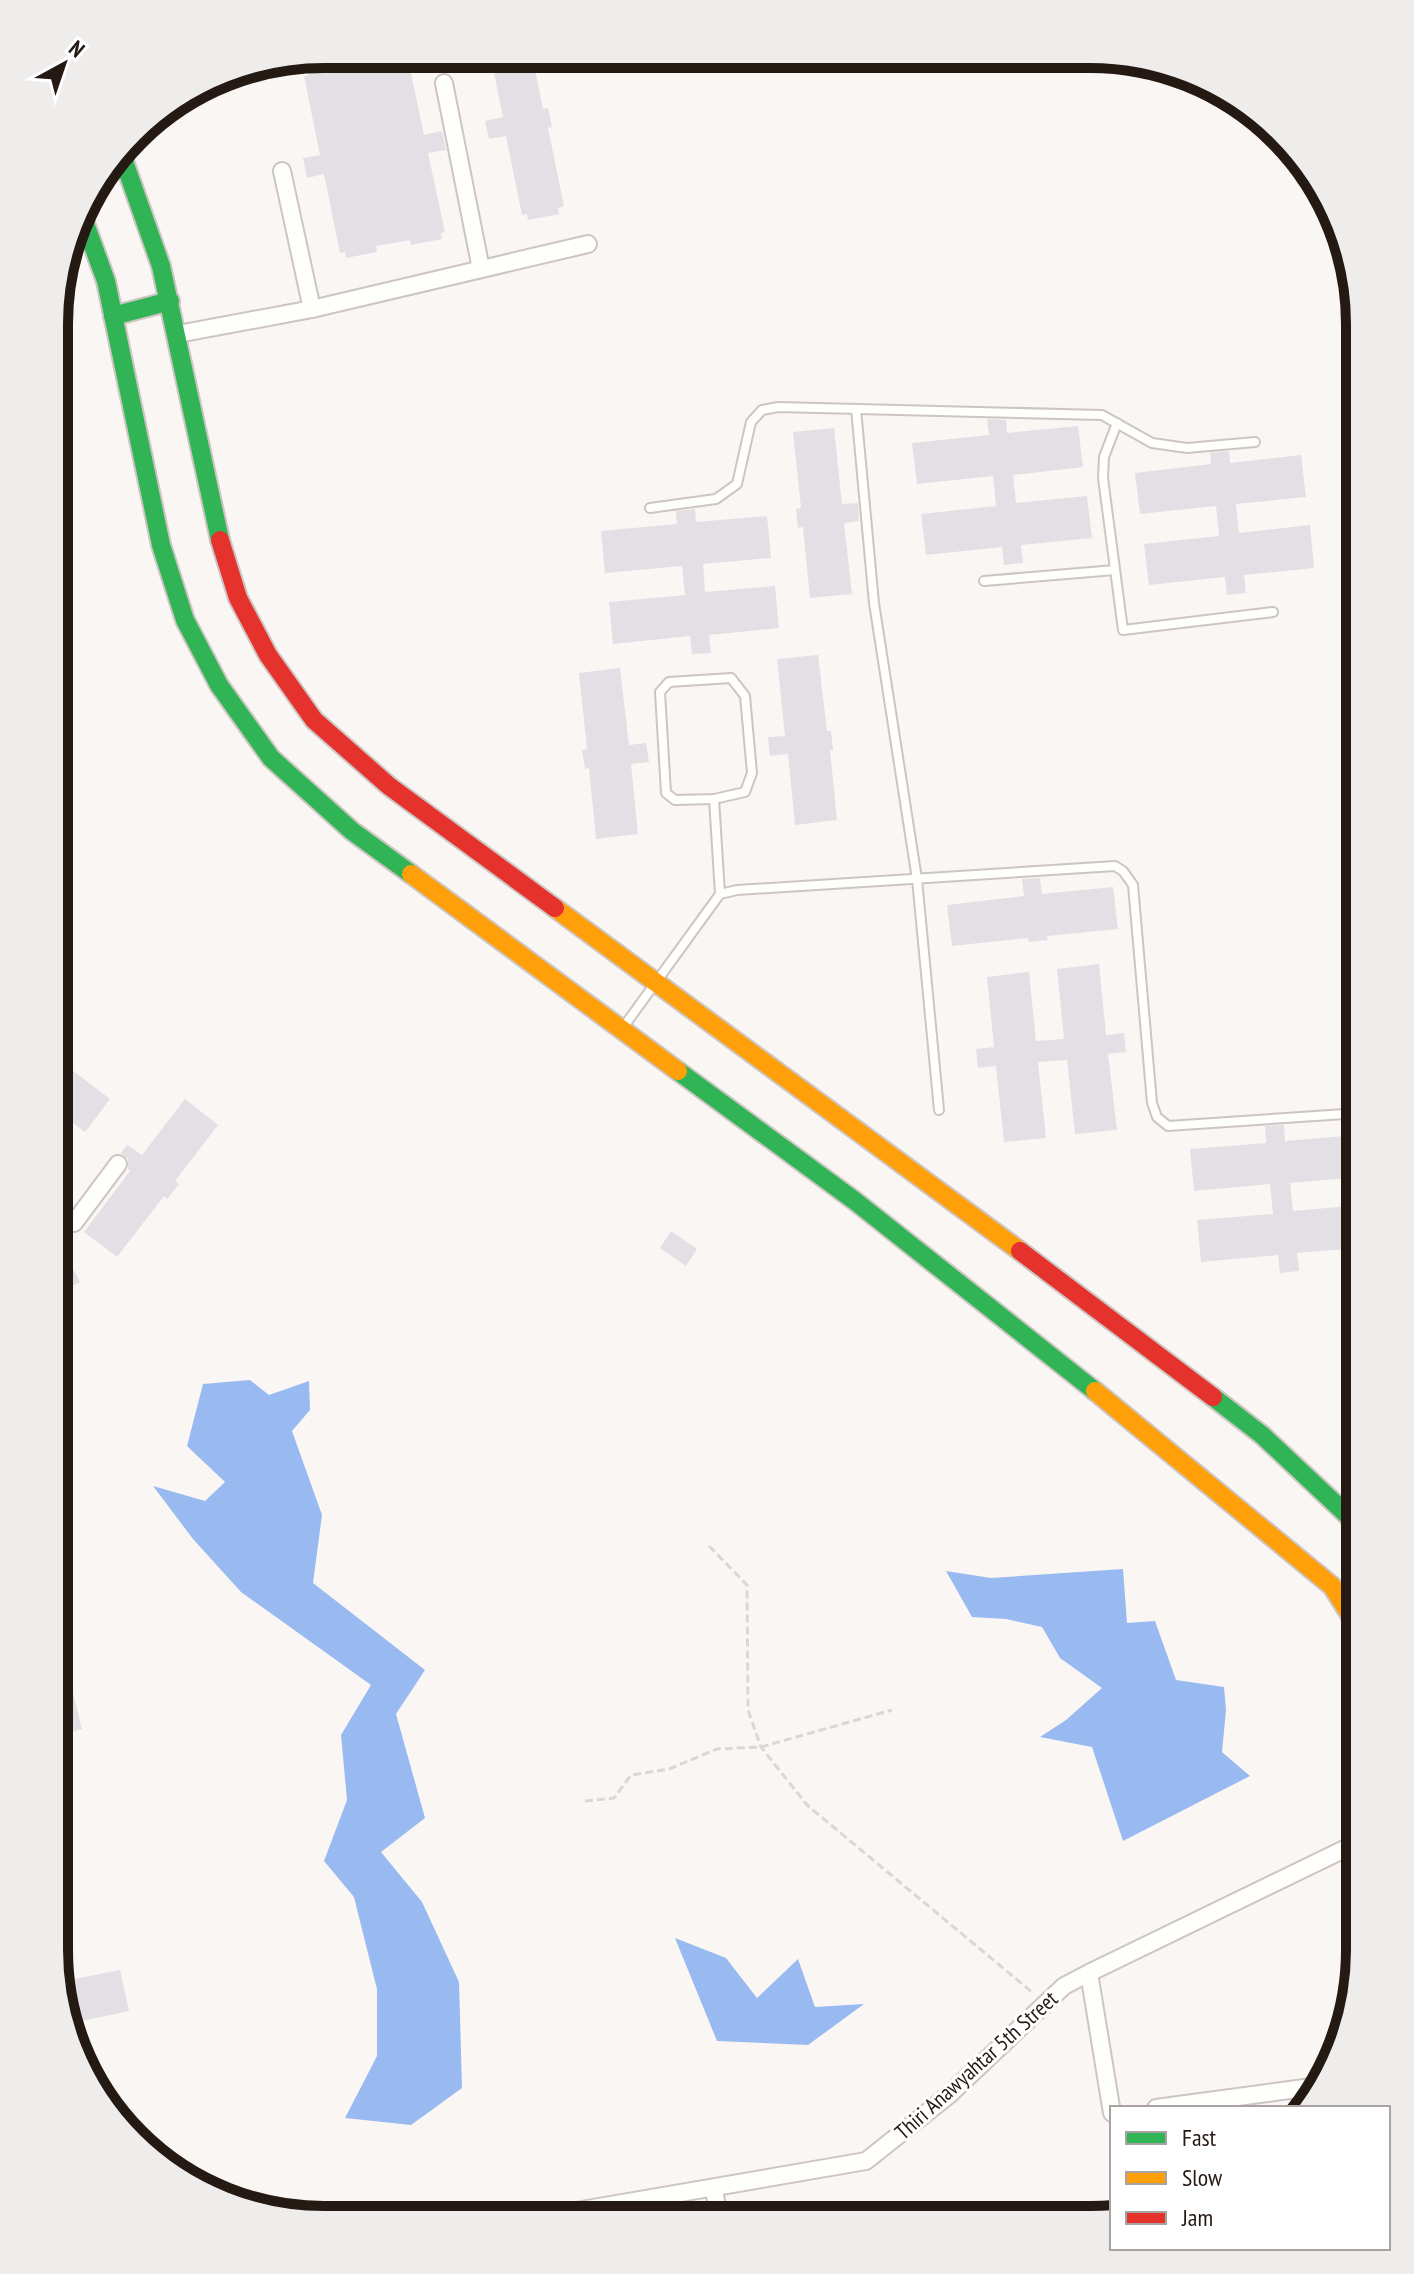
<svg xmlns="http://www.w3.org/2000/svg" width="1414" height="2274" font-family="'PT Sans Narrow',sans-serif">
<style>
.water{fill:#99baf1}
.building{fill:#e4dfe5}
.lines{fill:none;stroke-linecap:round;stroke-linejoin:round}
.lane-casing{stroke:#cdc5c2;stroke-width:12}
.street-casing{stroke:#cdc5c2;stroke-width:20}
.fast-casing{stroke:#cdc5c2;stroke-width:22}
.slow-casing{stroke:#cdc5c2;stroke-width:22}
.jam-casing{stroke:#cdc5c2;stroke-width:22}
.path{stroke:#d9d7d7;stroke-width:3;stroke-dasharray:8 4;stroke-linecap:butt}
.lane{stroke:#fefefd;stroke-width:8}
.street{stroke:#fefefd;stroke-width:16}
.fast{stroke:#30b455;stroke-width:18}
.slow{stroke:#ff9f0a;stroke-width:18}
.jam{stroke:#e5322d;stroke-width:18}
.labels{text-anchor:middle;dominant-baseline:central;stroke-width:6;stroke-linejoin:round;paint-order:stroke}
.street-label{font-size:22px;fill:#251914;stroke:#fff}
.rim{fill:none;stroke:#251914;stroke-width:10}
</style>
<rect width="100%" height="100%" fill="#faf6f4"/>
<g class="water">
<path d="M250,1380L269,1395L309,1381L310,1410L292,1431L322,1515L313,1583L425,1670L396,1714L425,1818L381,1852L422,1902L459,1982L462,2088L411,2125L345,2118L377,2056V1989L354,1897L324,1861L347,1800L341,1735L371,1685L241,1592L193,1539L153,1486L205,1501L225,1482L187,1446L203,1384Z"/>
<path d="M1123,1569L1127,1623L1155,1621L1176,1680L1224,1687L1226,1710L1222,1752L1250,1776L1123,1841L1092,1747L1040,1737L1066,1720L1102,1688L1060,1658L1042,1627L1006,1619L972,1617L946,1571L991,1578Z"/>
<path d="M675,1938L726,1958L757,1998L798,1959L815,2007L864,2004L808,2045L717,2041Z"/>
</g>
<g class="building">
<path d="M384,54H407L424,135L442,131L446,150L428,153L445,232L441,233L442,239L411,245L410,240L376,246L377,252L346,258L345,252L340,253L324,174L307,178L303,158L320,155L304,76L309,75L308,69L339,63L340,69L358,66L372,63L371,57Z"/>
<path d="M490,54L532,55L543,109L548,108L552,127L548,128L564,206L558,208L559,214L528,220L527,214L522,215L506,136L489,139L485,121L503,117Z"/>
<path d="M987,419L1006,420L1007,433L1078,426L1083,467L1013,475L1016,503L1087,496L1092,538L1021,545L1023,563L1004,565L1002,547L926,555L921,514L996,506L993,476L917,484L912,443L989,435Z"/>
<path d="M834,428L842,504L858,503L859,521L844,523L852,594L810,598L803,527L798,528L796,509L801,508L793,432Z"/>
<path d="M1229,451L1230,463L1301,455L1306,497L1236,504L1239,533L1310,525L1314,568L1244,575L1246,593L1227,595L1225,577L1149,585L1144,544L1219,536L1216,506L1140,514L1135,473L1211,464L1210,453Z"/>
<path d="M695,509L696,522L767,516L771,558L703,564L705,592L775,586L779,628L709,635L711,653L692,654L690,636L613,644L609,602L685,595L682,566L605,573L601,531L677,524L676,511Z"/>
<path d="M818,655L827,731H831L833,750H830L837,820L795,825L788,754L770,756L768,737L785,736L777,659Z"/>
<path d="M620,668L629,745L646,743L649,762L631,764L638,834L596,839L589,768L585,769L582,750L587,749L579,673Z"/>
<path d="M1040,878L1042,894L1113,887L1118,929L1047,936L1048,940L1029,942L1028,938L952,946L947,905L1024,896L1022,879Z"/>
<path d="M1099,964L1106,1035L1124,1033L1126,1052L1108,1054L1117,1130L1075,1134L1067,1060L1038,1062L1046,1138L1004,1142L996,1066L978,1068L976,1049L994,1047L987,977L1029,972L1036,1041L1064,1039L1057,969Z"/>
<path d="M55,1057L110,1099L85,1132L55,1109Z"/>
<path d="M185,1099L218,1125L175,1181L179,1184L167,1199L164,1196L117,1257L84,1232L130,1171L128,1169V1159L121,1153L127,1145L142,1155Z"/>
<path d="M1284,1125L1285,1141L1356,1135L1360,1177L1290,1183L1293,1211L1360,1205V1248L1297,1253L1299,1271L1280,1273L1278,1255L1201,1262L1197,1220L1273,1214L1270,1184L1194,1191L1190,1149L1266,1143L1265,1126Z"/>
<path d="M671,1231L697,1249L686,1266L660,1248Z"/>
<path d="M55,1235L80,1282L55,1296Z"/>
<path d="M72,1689L82,1729L54,1736V1693Z"/>
<path d="M120,1970L129,2011L68,2024L60,1982Z"/>
</g>
<g class="lines">
<defs>
<g id="lane">
<path d="M856,409L874,603L917,879L939,1110"/>
<path d="M1117,423L1104,457L1103,478L1123,630L1273,612"/>
<path d="M650,508L716,499L737,484L751,422L762,410L778,407L1102,415L1152,443L1187,448L1255,442"/>
<path d="M984,581L1115,570"/>
<path d="M731,678L745,696L752,773L745,792L714,799L675,800L666,793L660,692L669,682Z"/>
<path d="M714,799L720,894"/>
<path d="M622,1029L720,894L737,890L1115,866L1123,871L1133,885L1152,1103L1157,1117L1168,1126L1360,1113"/>
</g>
<g id="street">
<path d="M444,83L481,269"/>
<path d="M282,171L312,309"/>
<path d="M178,334L312,309L588,244"/>
<path d="M55,1213L74,1223L118,1164"/>
<path d="M1156,2108L1319,2086"/>
<path d="M1112,2113L1089,1973L1359,1842"/>
<path d="M714,2189L719,2219"/>
<path d="M535,2218L866,2161L949,2095L1064,1986L1089,1973"/>
</g>
<g id="fast">
<path d="M121,153L161,266L220,540"/>
<path d="M80,210L106,281L161,545L185,620L219,685L271,758L352,831L411,874"/>
<path d="M113,316L170,301"/>
<path d="M678,1071L855,1201L1095,1391"/>
<path d="M1213,1397L1262,1435L1360,1527"/>
</g>
<g id="slow">
<path d="M411,874L678,1071"/>
<path d="M555,908L1020,1251"/>
<path d="M1095,1391L1332,1586L1360,1630"/>
</g>
<g id="jam">
<path d="M220,540L238,598L268,655L314,720L389,786L555,908"/>
<path d="M1020,1251L1213,1397"/>
</g>
</defs>
<use href="#lane" class="lane-casing"/>
<use href="#street" class="street-casing"/>
<use href="#fast" class="fast-casing"/>
<use href="#slow" class="slow-casing"/>
<use href="#jam" class="jam-casing"/>
<g class="path">
<path d="M709,1546L747,1585L748,1710L761,1747L807,1805L1033,1993"/>
<path d="M585,1801L614,1798L631,1775L669,1769L717,1749L761,1747L892,1710"/>
</g>
<use href="#lane" class="lane"/>
<use href="#street" class="street"/>
<use href="#fast" class="fast"/>
<use href="#slow" class="slow"/>
<use href="#jam" class="jam"/>
</g>
<g class="labels">
<g class="street-label">
<text transform="translate(976 2065) rotate(-42)">Thiri Anawyahtar 5th Street</text>
</g>
</g>
<path d="M0 0H1414V2274H0ZM324 68H1090A256 256 0 0 1 1346 324V1950A256 256 0 0 1 1090 2206H324A256 256 0 0 1 68 1950V324A256 256 0 0 1 324 68Z" fill="#eeedec" fill-rule="evenodd"/>
<path class="rim" d="M324 68H1090A256 256 0 0 1 1346 324V1950A256 256 0 0 1 1090 2206H324A256 256 0 0 1 68 1950V324A256 256 0 0 1 324 68Z"/>
<rect x="1110" y="2106" width="280" height="144" fill="#ffffff" stroke="#a8a3a1" stroke-width="2"/>
<rect x="1126" y="2132" width="40" height="12" fill="#30b455" stroke="#a8a3a1" stroke-width="2"/>
<text x="1182" y="2146" font-size="24" fill="#251914">Fast</text>
<rect x="1126" y="2172" width="40" height="12" fill="#ff9f0a" stroke="#a8a3a1" stroke-width="2"/>
<text x="1182" y="2186" font-size="24" fill="#251914">Slow</text>
<rect x="1126" y="2212" width="40" height="12" fill="#e5322d" stroke="#a8a3a1" stroke-width="2"/>
<text x="1182" y="2226" font-size="24" fill="#251914">Jam</text>
<g transform="translate(64 64) rotate(40)" stroke="#ffffff" stroke-width="6" paint-order="stroke">
<path d="M0-6L14 30L0 20L-14 30Z" fill="#251914"/>
<text y="-12" font-size="22" font-weight="bold" text-anchor="middle" fill="#251914">N</text>
</g>
</svg>
